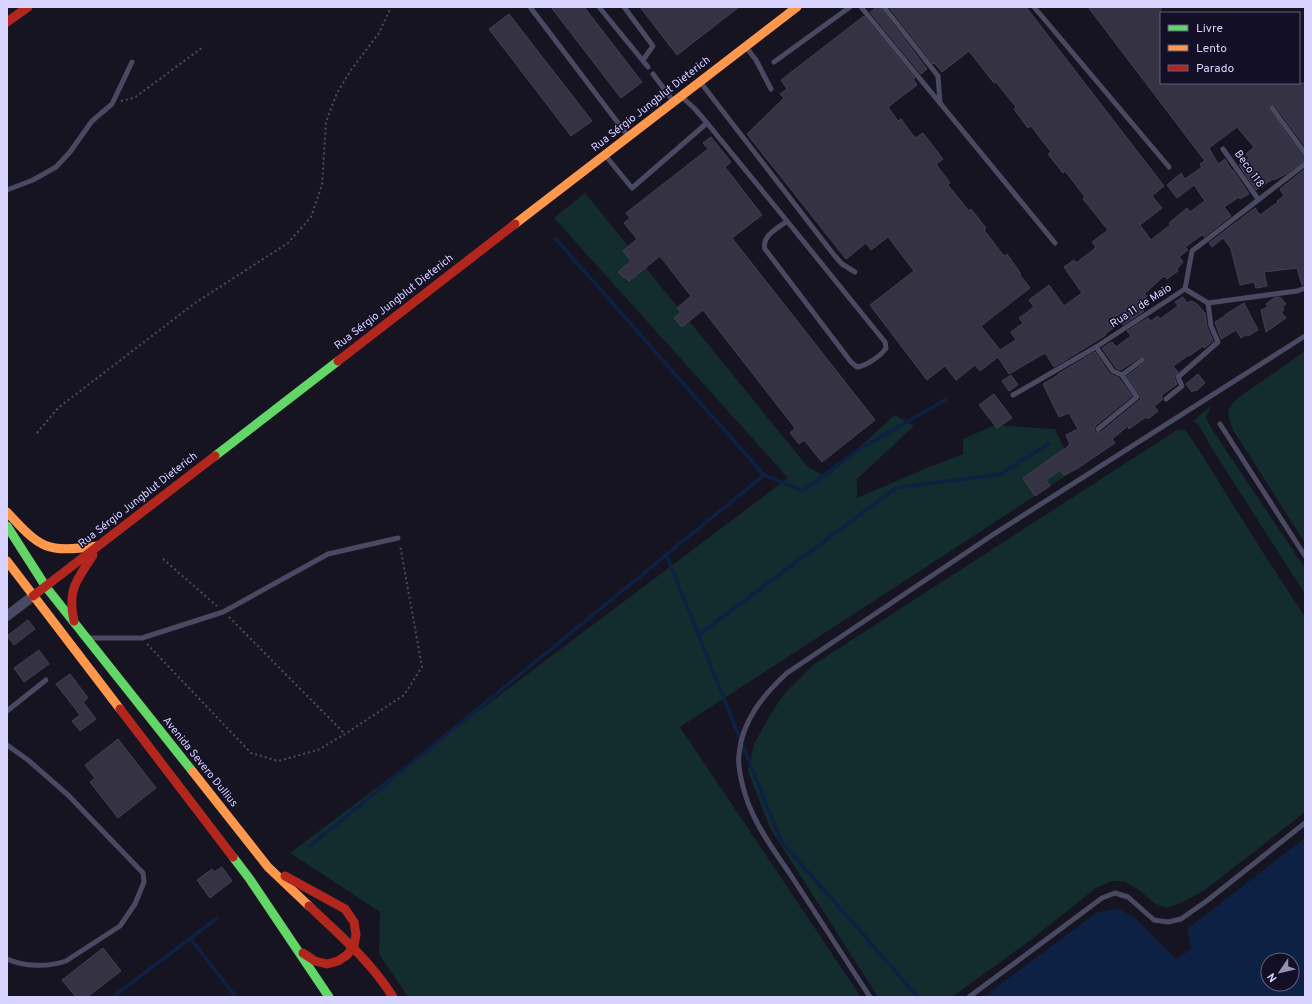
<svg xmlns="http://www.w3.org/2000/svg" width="1312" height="1004" font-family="Overpass,sans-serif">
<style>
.green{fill:#132c2d}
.water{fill:#0d2144;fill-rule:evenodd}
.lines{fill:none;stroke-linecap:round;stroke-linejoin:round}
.stream{stroke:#0d2144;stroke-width:3.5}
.building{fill:#343243;stroke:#433f54}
.path{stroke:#44505f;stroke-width:2;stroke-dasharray:2 3;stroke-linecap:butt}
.lane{stroke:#4a4962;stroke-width:5}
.street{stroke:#4a4962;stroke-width:10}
.fast{stroke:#63d668;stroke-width:9}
.slow{stroke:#ff974d;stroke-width:9}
.jam{stroke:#b3261e;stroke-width:9}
.labels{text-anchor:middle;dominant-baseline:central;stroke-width:3;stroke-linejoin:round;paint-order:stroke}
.street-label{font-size:11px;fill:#d9d4ff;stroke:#130f26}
</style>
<rect width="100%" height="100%" fill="#161421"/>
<g class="green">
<path d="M585,193L807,466L826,477L895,415L914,426L857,479V498L924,469L963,454V439L995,425L1055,429L1062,444L1078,468L680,727L861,997H408L379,954L380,912L290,853L788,478L554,218Z"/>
<path d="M1305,351V543L1233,430C1228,414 1224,411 1238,398Z"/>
<path d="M1211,406L1206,417L1210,426L1305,568V594L1211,447L1198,424L1193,421Z"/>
<path d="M1177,430H1185L1192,439L1257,543L1305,617V812L1205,890L1185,901L1167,908L1154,903L1138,889L1123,881H1112L1096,888L1032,939L952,997H878L770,828L748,771L754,744L770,715L784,694L813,665Z"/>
</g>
<path class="water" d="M1305,838V997H983L1096,913L1117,908L1135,918L1176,959L1191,949L1187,929ZM1268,960H1292V984H1268Z"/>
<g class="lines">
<g class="stream">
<path d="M764,475L803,491L855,452L945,400"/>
<path d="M666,554L781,841L918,997"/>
<path d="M698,635L896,488L1001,474L1049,443"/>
<path d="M310,846L764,475L555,238"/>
<path d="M190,938L236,997"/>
<path d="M113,997L216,919"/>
</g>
</g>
<g class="building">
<path d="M551,7H584L642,82L621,98Z"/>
<path d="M640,7H739L677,55Z"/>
<path d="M877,7H880L927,69L921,74L870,12Z"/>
<path d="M889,7H1026L1164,186L1152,196L1162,208L1140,225L1151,240L1170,225L1169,223L1187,208L1190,212L1205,201L1194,185L1177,198L1167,185L1181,173L1185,179L1202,167L1200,164L1205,161L1088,7H1161V83H1305V146L1275,106L1271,104L1268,108L1302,155L1305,157V160L1286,174L1274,180L1273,179L1256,190L1239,165L1249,158L1246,154L1254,147L1237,127L1209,148L1218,164L1225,159L1232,171L1233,170L1249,194L1240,199L1239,197L1224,207L1231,216L1204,237L1202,235L1185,247L1188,250L1179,257L1183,262L1177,269L1178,271L1167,279L1164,276L1144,294L1147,296L1138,304L1144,311L1123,325L1121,322L1105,334L1106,335L1054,367L1045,353L1009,374L998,357L980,371L975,365L956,380L945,366L927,380L870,305L914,271L888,237L871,250L866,243L846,259L747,134L784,98L780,94L787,89L781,80L864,16L915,78L913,79L917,85L888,107L898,121L901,119L915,138L923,133L943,159L936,164L950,183L948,185L969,211L971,209L986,228L984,230L1004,256L1007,254L1021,274L1020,275L1030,288L981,326L1000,350L1016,340L1011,332L1023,323L1019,318L1034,307L1029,300L1049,285L1064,306L1082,293L1064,267L1074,260L1076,263L1092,251L1096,247L1092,242L1108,230L1083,199L1085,197L1065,171L1063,173L1048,154L1051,152L1031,126L1028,128L1014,109L1016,107L996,82L994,83L969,51L942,72L934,63L933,64Z"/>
<path d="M509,14L592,121L571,136L489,29Z"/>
<path d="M711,137L731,162L725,167L762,215L732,238L875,420L822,462L804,440L799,444L790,433L795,428L703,310L682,327L674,318L681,312L677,308L691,296L660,256L629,281L625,277L624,278L618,272L631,261L623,251L637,239L624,223L630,218L626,213L708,149L703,143Z"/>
<path d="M1305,169V284L1302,285L1297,268L1264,272L1267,286L1256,288L1254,282L1240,285L1231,249L1230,247L1223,238L1212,247L1209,243L1255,208L1260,215L1278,202L1277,201L1284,196L1280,189Z"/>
<path d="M1183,297L1187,303L1192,301L1197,304L1205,313L1207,327L1213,341L1204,348L1203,346L1189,356V355L1173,366L1178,372L1174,377L1177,384L1162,395V400L1154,406L1158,411L1148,419L1146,417L1129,429L1128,426L1112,439L1115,443L1078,468L1064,475L1060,470L1046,480L1050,486L1035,496L1023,478L1066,448L1070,444L1066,435L1078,429L1069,413L1059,417L1043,384L1058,375V374L1095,352L1110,374L1119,378L1132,396L1095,426L1094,429L1095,432H1101L1141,399L1140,395L1127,376L1144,363L1146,360L1144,357H1140L1121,370L1116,368L1102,348L1112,342L1116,347L1131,336L1127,331L1148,318L1151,321L1158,316L1160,319L1178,306L1175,302Z"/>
<path d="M1280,297L1286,304L1282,307L1284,310L1281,312L1286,318L1266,332L1261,310L1268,307L1266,304L1274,298Z"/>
<path d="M1244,303L1258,330L1248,336L1247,334L1241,338L1236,330L1221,339L1215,322L1225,316V315Z"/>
<path d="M1198,374L1205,383L1196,391L1195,390L1192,392L1186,384Z"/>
<path d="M1011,375L1018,385L1009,391L1002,381Z"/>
<path d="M994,394L1012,418L997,428L979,405Z"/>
<path d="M28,620L35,629L14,645L7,636Z"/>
<path d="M39,650L49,664L24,682L14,668Z"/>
<path d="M70,674L88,698L83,702L96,719L80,731L72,721L80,715L56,684Z"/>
<path d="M118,739L156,788L118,818L90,782L95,778L85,765Z"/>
<path d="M222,867L232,881L210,898L197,880L212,869L214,872Z"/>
<path d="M103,948L121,971L87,997H76L62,980Z"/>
</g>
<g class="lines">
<g class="path">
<path d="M121,101L134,98L203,47"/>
<path d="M37,433L58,408L195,303L288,243L311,217L322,185L326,122L337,93L351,70L379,33L391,7"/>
<path d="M163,559L217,606"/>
<path d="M229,617L345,734"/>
<path d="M147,644L251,753L278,761L318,750L345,734L404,695L422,667L400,545"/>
</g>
<g class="lane">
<path d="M530,7L628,136"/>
<path d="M599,7L648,67"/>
<path d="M624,7L653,46L643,60"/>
<path d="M861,7L1055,243"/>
<path d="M884,7L938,76L940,103"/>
<path d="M1034,7L1169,167"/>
<path d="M746,47L756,60L771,89"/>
<path d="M774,62L850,7"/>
<path d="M653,74L673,101"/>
<path d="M701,83L834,255L842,264L855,272"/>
<path d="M682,97L695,109L707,123L787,221L885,342L886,348C881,356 866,366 857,367L851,362L765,249C761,236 778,228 787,221"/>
<path d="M1272,108L1305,153"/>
<path d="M1223,149L1258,199"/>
<path d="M605,155L632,188L707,123"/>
<path d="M7,190L33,180L56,167L70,152L92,121L112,104L132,62"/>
<path d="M1185,289L1208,303L1297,291L1305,288"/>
<path d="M1096,347L1113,371L1122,375L1137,397L1098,429"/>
<path d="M1122,375L1142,360"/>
<path d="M1013,395L1096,347L1185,289L1192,251L1305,164"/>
<path d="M1166,399L1182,386L1178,377L1218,342L1211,326L1208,303"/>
<path d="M1220,424L1305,556"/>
<path d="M90,638H142L223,612L328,554L398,538"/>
<path d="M7,711L46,680"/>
<path d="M7,745L28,760L68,795L143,873L144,882L135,904L120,926L66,961C49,967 24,967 7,959"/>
<path d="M870,997C844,957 818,917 792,877C778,856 761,834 751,810C745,797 737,769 739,754C742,721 763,695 787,673L994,534L1305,336"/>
<path d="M969,997L1102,898L1115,893L1128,897L1154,920L1168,922L1181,919L1208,900L1305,823"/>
</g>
<path class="street" d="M7,616L33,596"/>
<g class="fast">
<path d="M215,456L338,361"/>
<path d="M7,526L46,587L193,772"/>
<path d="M233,857L249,878L329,997"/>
</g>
<g class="slow">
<path d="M515,224L797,7"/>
<path d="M7,512C41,549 46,553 97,546"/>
<path d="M7,561L120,709"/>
<path d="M193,772L268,867L309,906"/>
</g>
<g class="jam">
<path d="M7,22L28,7"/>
<path d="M338,361L515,224"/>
<path d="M33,596L215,456"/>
<path d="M74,621C67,589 77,580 93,555"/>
<path d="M120,709L233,857"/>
<path d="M285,876L345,909L354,922L356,935L354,946L347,955L338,961L327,964L315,961L303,953"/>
<path d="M309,906C339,934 371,962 393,997"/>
</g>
</g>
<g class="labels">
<g class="street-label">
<text transform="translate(651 104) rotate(-38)">Rua Sérgio Jungblut Dieterich</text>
<text transform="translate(1249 169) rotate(55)">Beco 118</text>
<text transform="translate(394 302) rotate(-38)">Rua Sérgio Jungblut Dieterich</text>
<text transform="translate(1141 306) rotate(-33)">Rua 11 de Maio</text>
<text transform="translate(138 500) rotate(-38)">Rua Sérgio Jungblut Dieterich</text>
<text transform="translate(200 762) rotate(51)">Avenida Severo Dullius</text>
</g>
</g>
<rect width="1312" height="1004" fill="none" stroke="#d9d4ff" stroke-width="16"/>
<rect x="1160" y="12" width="140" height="72" fill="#130f26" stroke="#625e7d"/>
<rect x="1168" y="25" width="20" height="6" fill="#63d668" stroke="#625e7d"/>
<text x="1196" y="32" font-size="12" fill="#d9d4ff">Livre</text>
<rect x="1168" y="45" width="20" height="6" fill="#ff974d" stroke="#625e7d"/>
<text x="1196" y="52" font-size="12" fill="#d9d4ff">Lento</text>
<rect x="1168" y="65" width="20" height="6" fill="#b3261e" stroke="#625e7d"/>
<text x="1196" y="72" font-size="12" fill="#d9d4ff">Parado</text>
<g transform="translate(1280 972) rotate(235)"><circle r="19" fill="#130f26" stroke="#625e7d"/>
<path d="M0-3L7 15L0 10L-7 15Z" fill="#9591b1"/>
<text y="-6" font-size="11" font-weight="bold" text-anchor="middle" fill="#d9d4ff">N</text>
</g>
</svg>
